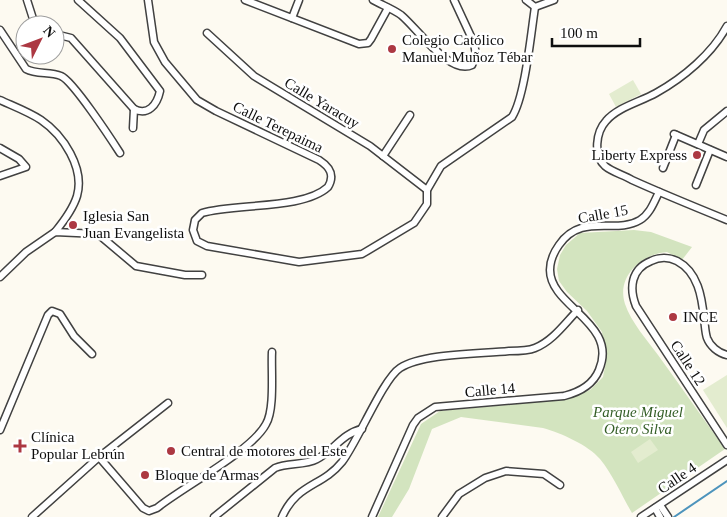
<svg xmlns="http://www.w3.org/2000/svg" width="727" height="517" font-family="Georgia,serif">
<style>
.green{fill:#d3e4bf}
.pitch{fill:#e3eccf}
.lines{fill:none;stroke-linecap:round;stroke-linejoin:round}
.stream{stroke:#4d94bc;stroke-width:2}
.minor-casing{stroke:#414141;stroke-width:9}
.minor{stroke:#fff;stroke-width:6}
.poi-dot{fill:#ac3842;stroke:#fff;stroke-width:2}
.labels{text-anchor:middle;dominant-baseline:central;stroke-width:5;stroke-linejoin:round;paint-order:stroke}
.poi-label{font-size:15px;fill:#0e0e0e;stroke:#fff;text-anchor:start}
.street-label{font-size:15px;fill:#0e0e0e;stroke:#fff}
.park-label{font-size:15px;font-style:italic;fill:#345e27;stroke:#fff}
</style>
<rect width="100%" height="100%" fill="#fdfaf1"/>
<path class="green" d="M634,230L651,232L692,247L682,260L667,252C642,254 616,276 625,304C631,322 647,340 658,355C681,387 703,418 725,449L632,513C622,496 613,475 600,459C588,445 561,433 543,428L461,417L432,429L409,489L392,517H378L421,424L440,411L562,400L590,390L603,377L606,362L602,332L587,311L567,292L559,281L557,269L560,255L566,245L580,233Z"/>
<g class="pitch">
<path d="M633,80L641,94L616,107L609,94Z"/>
<path d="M727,375V428L703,390Z"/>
<path d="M650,439L658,450L638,463L631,452Z"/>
</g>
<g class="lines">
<path class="stream" d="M674,517L727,481"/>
<defs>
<g id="minor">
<path d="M27,0L35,25"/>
<path d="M78,0L120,38L160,91C157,105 148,116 134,109L133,128"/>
<path d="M148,0L154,42L165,62L197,100L216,111L319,160C330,167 335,175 328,187C303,210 235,203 202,213L195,220L193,230L197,241L207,246L299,262L362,254L414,223L427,204V190L441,166L512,117C525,97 531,33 535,7"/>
<path d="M245,0L359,44L368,43L371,39L388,8"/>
<path d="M373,0C382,5 393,9 401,15C417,28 450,76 472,65L476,55L474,43L454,0"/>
<path d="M526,0L535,7"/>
<path d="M535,7L554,0"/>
<path d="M292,18L299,0"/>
<path d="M727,26C712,54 683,78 656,93C640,102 618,107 606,121C596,132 593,155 605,166C612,172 624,175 632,180C663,194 695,207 727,220"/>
<path d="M0,30L26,69C37,75 50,71 61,76C73,81 111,139 120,153"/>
<path d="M207,33L254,76L370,146L427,190"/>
<path d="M55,34L71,38L134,109"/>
<path d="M0,100C13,106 29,112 41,120C63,135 85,168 77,196C73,209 64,221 55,232"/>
<path d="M674,134L727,157"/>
<path d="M698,144L704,130L727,111"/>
<path d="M0,148L19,159L26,167L0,176"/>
<path d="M383,156L410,115"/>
<path d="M663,168L676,135"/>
<path d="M696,185L710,150"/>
<path d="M0,277L26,252L55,232L98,234L136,266L185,275H202"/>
<path d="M727,355C718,353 710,346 707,338C705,332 705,324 704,319C702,297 698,272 677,261C669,257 659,257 651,261C631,269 629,288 636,306L727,445"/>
<path d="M0,430L48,315L52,311L60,314L74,336L92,354"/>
<path d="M99,457L143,508L149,511L157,508C183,487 252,451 266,424C275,409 271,370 272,352"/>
<path d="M660,505L668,517"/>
<path d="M655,508L660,517"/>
<path d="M32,517L99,457L168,403"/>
<path d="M214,517L275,468C288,462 304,466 317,459C333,451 343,433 362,429"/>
<path d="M282,517C297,483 322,487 342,462C358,441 383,379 400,368C423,353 481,354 509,351C517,351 528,351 535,348C553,341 565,323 578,310"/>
<path d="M372,517L413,425L418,418L435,407L564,396C580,392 593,385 599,370C619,323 550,307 550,270C550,261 554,252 559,245C582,212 615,235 640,220C650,214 654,202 659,192"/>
<path d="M442,517L459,494L485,478L506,471L544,474L560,485"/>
<path d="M641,517L727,460"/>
</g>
</defs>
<use href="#minor" class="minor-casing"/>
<use href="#minor" class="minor"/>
</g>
<g class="poi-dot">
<circle cx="392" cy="49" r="5"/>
<circle cx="697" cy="155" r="5"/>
<circle cx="73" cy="225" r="5"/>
<circle cx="673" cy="317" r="5"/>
<path d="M17.5 438.5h5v5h5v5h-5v5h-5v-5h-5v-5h5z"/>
<circle cx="171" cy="451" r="5"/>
<circle cx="145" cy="475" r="5"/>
</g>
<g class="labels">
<g class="poi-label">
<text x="402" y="40">Colegio Católico<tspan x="402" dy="17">Manuel Muñoz Tébar</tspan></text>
<text x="687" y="155" text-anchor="end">Liberty Express</text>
<text x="83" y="216">Iglesia San<tspan x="83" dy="17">Juan Evangelista</tspan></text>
<text x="683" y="317">INCE</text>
<text x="31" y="437">Clínica<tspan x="31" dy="17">Popular Lebrún</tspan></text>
<text x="181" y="451">Central de motores del Este</text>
<text x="155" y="475">Bloque de Armas</text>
</g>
<g class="street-label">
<text transform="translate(322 103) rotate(31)">Calle Yaracuy</text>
<text transform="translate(278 127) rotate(26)">Calle Terepaima</text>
<text transform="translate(603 214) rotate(-10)">Calle 15</text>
<text transform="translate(688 363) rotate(57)">Calle 12</text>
<text transform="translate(490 390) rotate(-5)">Calle 14</text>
<text transform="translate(677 478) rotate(-34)">Calle 4</text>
</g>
<g class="park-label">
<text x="638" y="412">Parque Miguel<tspan x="638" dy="17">Otero Silva</tspan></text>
</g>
</g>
<g transform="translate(40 40) rotate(48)"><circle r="24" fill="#ffffff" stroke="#9f9f9f"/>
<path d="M0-4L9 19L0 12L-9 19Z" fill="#ac3842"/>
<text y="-8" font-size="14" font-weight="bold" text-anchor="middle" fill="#0e0e0e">N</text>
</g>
<path d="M552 38v8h88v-8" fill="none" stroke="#0e0e0e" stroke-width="2.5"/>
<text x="560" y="38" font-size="15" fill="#0e0e0e" stroke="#ffffff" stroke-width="4" paint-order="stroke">100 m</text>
</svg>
